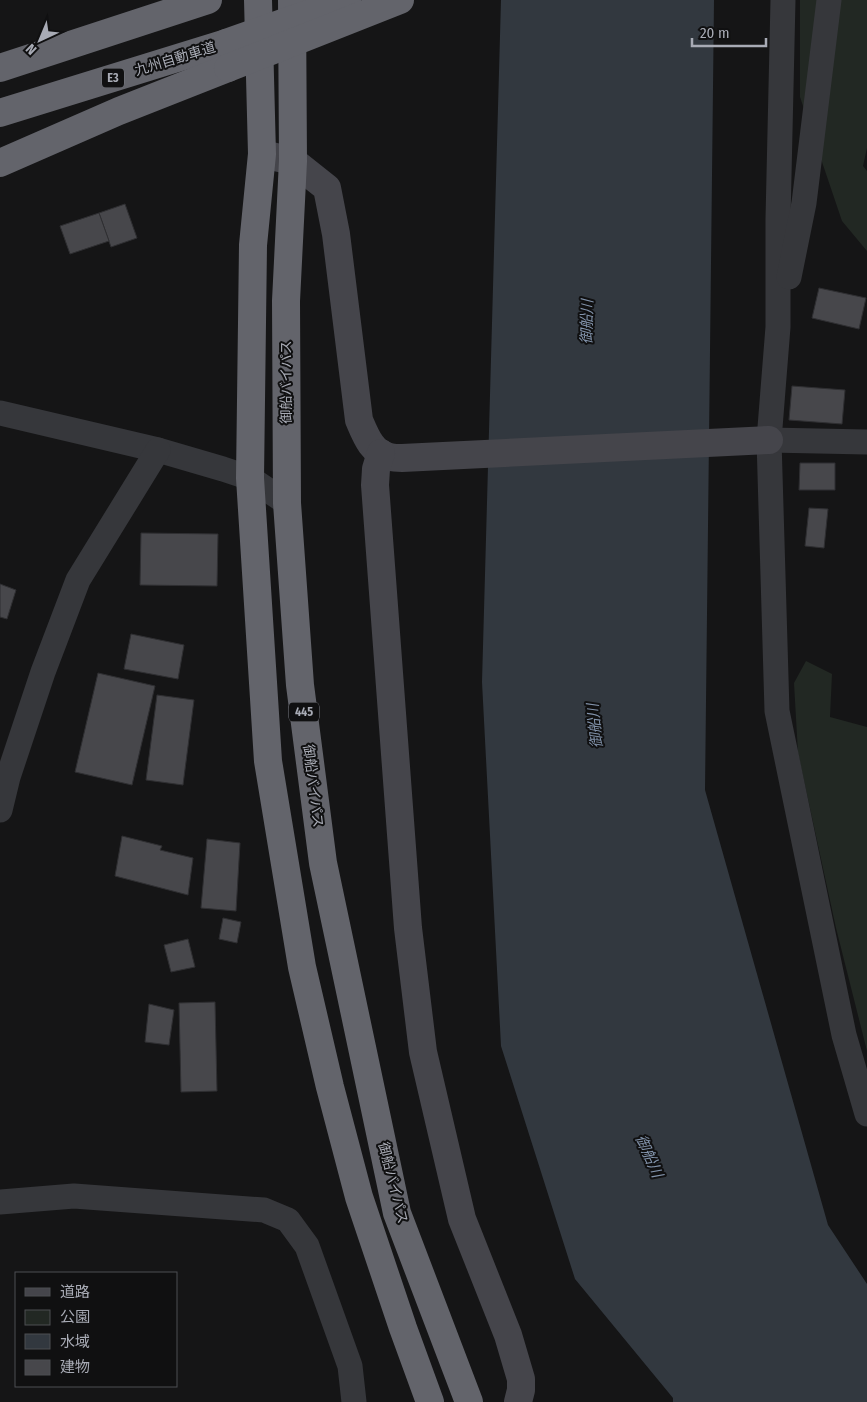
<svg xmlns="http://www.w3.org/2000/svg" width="867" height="1402" font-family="'Fira Sans Condensed','Noto Sans JP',sans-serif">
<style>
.green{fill:#222823}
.water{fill:#32383f}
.building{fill:#47474b;stroke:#2f2f32}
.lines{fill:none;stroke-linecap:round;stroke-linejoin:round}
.street{stroke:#36373b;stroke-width:25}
.secondary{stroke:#45454b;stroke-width:28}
.highway{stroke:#63646b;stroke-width:28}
.highway-bridge{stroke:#63646b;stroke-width:28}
.labels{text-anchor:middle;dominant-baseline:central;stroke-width:4;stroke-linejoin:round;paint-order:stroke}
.shield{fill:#101011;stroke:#7a7c84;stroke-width:1}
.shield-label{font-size:12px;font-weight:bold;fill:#a8abb5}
.street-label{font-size:14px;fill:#a8abb5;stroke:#101011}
.water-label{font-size:15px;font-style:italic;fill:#8394ac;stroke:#101011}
</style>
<rect width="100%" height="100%" fill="#151516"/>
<g class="green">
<path d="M800,0H867V148L863,166L867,171V251L842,221L800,97Z"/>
<path d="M806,661L832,674L830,717L867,727V1051L836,928L798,753L794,683Z"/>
</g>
<path class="water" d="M501,0H714L705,790L828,1225L867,1284V1402H673V1398L575,1279L501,1046L482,682Z"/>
<g class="building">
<path d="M125,204L137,238L111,247L99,213Z"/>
<path d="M99,213L109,241L70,254L60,226Z"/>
<path d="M819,288L866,298L859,329L812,318Z"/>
<path d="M792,386L845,390L842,424L789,420Z"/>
<path d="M800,463H835V490H799Z"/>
<path d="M809,508L828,509L824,548L805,546Z"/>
<path d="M141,533L218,534L217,586L140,585Z"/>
<path d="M0,584L16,590L7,619L0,617Z"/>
<path d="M131,634L184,645L178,679L124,669Z"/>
<path d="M98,673L155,686L132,785L75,772Z"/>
<path d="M157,695L194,700L183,785L146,780Z"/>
<path d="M122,836L162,846L160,850L193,858L188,895L115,876Z"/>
<path d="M207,839L240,843L236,911L201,908Z"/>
<path d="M223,918L241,922L237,943L219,939Z"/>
<path d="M188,939L195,967L171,972L164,945Z"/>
<path d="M215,1002L217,1091L181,1092L179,1003Z"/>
<path d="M149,1004L174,1010L169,1045L145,1042Z"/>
</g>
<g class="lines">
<g class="street">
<path d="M783,0L778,219V327L769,440L777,711L844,1035L867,1114"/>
<path d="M789,277L804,203L829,0"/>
<path d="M0,413L158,450L223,469L250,478L287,503"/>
<path d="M769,440L867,442"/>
<path d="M0,810L8,777L43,672L78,580L158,450"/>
<path d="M0,1202L74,1196L264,1210L288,1220L307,1246L350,1366L354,1402"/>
</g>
<g class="secondary">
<path d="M262,154L293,161L327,188L336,234L359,420C365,434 372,454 390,457C394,458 398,458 402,458L769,440"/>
<path d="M381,453L376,469L375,485L408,928L423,1052L462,1219L508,1335L521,1379V1390L518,1402"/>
</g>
<g class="highway">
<path d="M258,0L262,154L253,245L250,478L268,761L302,967L330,1087L359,1197L403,1328L430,1402"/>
<path d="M292,0L293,161L286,301L287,503L300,685L323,863L397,1213L469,1402"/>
<path d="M0,68L208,0"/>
<path d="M0,113L226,43"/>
<path d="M0,163L119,111L228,68"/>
</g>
<g class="highway-bridge">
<path d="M226,43L347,0"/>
<path d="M228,68L400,0"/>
</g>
</g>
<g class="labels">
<g class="shield">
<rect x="102" y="68.5" width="22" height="19" rx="4"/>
<rect x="289" y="702.5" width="30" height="19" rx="4"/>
</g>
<g class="shield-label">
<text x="113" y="78">E3</text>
<text x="304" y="712">445</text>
</g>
<g class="street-label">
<text transform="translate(175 59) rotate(-17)">九州自動車道</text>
<text transform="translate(286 382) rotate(-90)">御船バイパス</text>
<text transform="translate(313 786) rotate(83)">御船バイパス</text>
<text transform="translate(393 1183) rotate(76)">御船バイパス</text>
</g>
<g class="water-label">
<text transform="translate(587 322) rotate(-89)">御船川</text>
<text transform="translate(595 726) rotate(-96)">御船川</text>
<text transform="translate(649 1156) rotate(66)">御船川</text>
</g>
</g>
<rect x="15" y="1272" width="162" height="115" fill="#101011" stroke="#4d4e53"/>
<rect x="25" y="1288" width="25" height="8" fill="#45454b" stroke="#4d4e53"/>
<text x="60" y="1297" font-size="15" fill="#a8abb5">道路</text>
<rect x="25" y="1310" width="25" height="15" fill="#222823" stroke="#4d4e53"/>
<text x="60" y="1322" font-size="15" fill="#a8abb5">公園</text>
<rect x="25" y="1334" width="25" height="15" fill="#32383f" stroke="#4d4e53"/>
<text x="60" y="1347" font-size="15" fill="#a8abb5">水域</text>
<rect x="25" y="1360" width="25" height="15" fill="#47474b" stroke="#4d4e53"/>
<text x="60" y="1372" font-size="15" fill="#a8abb5">建物</text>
<g transform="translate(40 40) rotate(224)" stroke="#101011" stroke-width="4" paint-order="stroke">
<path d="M0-4L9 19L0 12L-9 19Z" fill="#a8abb5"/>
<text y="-8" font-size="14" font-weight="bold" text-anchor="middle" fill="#a8abb5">N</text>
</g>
<path d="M692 38v8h74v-8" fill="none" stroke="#a8abb5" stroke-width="2.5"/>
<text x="700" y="38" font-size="15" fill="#a8abb5" stroke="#101011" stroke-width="4" paint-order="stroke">20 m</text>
</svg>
